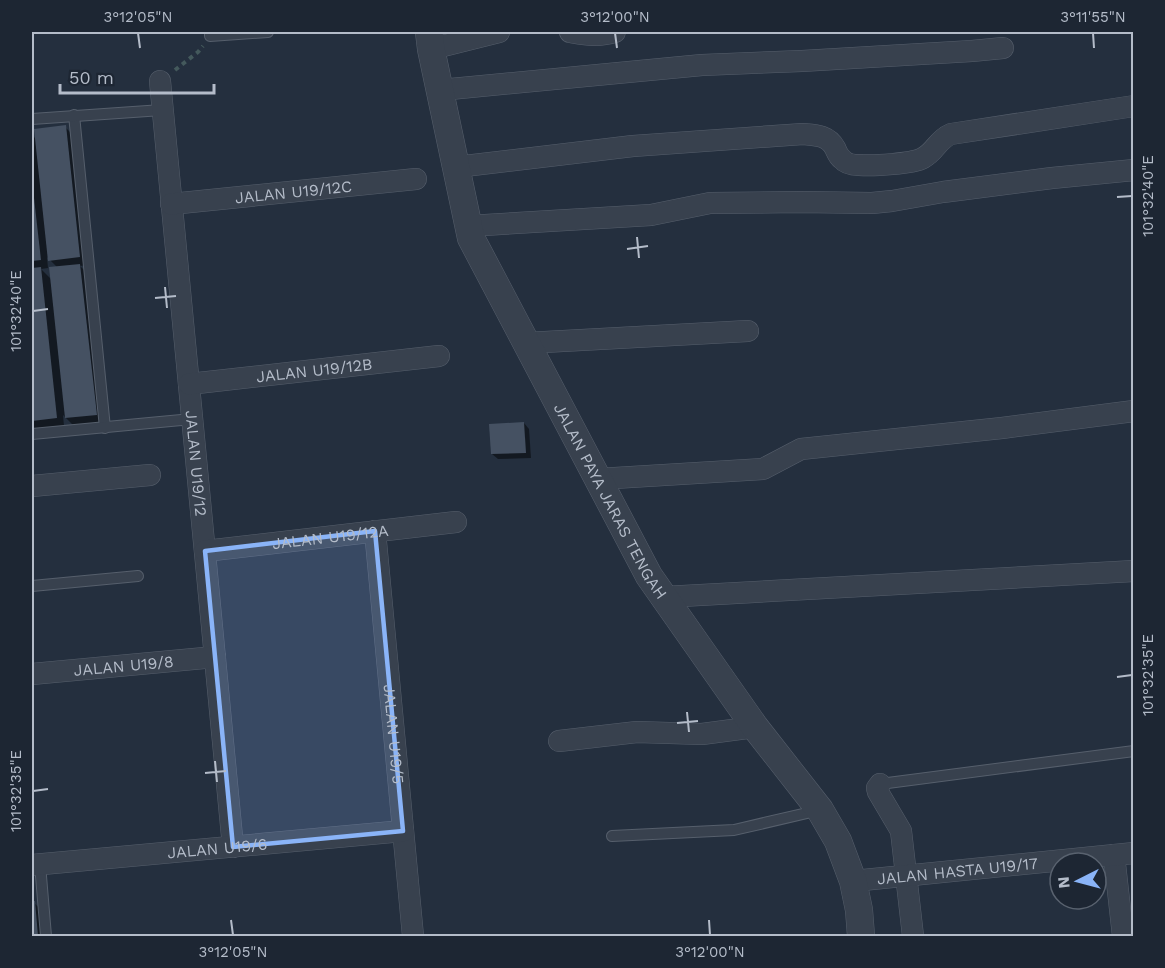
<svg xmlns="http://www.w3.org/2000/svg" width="1165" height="968" font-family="'Work Sans',sans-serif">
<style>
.shadow{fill:#0007;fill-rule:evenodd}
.building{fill:#455162}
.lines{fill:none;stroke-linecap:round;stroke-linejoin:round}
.service-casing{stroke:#565f6c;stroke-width:12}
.minor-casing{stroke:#565f6c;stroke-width:22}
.tertiary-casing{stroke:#565f6c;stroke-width:28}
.path{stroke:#44595c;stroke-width:4;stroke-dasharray:4.5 4.5;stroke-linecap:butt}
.service{stroke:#38414e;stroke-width:10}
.minor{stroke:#38414e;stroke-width:21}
.tertiary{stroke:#38414e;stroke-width:27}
.marked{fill:#8ab4f8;fill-opacity:0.2;stroke:#8ab4f8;stroke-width:4.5;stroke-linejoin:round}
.ticks{fill:none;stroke:#b4bcc9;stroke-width:2}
.labels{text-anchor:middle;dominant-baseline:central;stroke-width:6;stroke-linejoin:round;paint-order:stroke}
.street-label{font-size:16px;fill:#b4bcc9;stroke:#1d2633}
.neatline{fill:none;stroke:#b4bcc9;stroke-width:2}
.ticks-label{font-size:15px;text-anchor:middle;fill:#b4bcc9}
</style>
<rect width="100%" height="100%" fill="#242f3e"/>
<g class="shadow">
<path d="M65,127L73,135L87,265L80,266L88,274L104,423L74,426L63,415L64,426L35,429L32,425V135L37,140ZM47,257L58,268L52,280L41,269L48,268Z"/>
<path d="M524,423L529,429L531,458L498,459L492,454Z"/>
<path d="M32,903H34L45,913L47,936H32Z"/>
</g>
<g class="building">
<path d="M66,125L80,257L48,261L34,129Z"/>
<path d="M32,189H33L41,260L32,261Z"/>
<path d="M80,264L97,415L65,418L49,267Z"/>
<path d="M41,267L57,418L32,421V268Z"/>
<path d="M524,422L526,453L491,454L489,424Z"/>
<path d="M32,901H35L38,936H32Z"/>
</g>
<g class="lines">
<defs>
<g id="service">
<path d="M210,32V36L268,32"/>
<path d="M74,115L105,428"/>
<path d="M32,119L162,110"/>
<path d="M32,434L192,419"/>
<path d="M32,586L138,576"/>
<path d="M880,784L1134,751"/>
<path d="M612,836L734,830L820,810"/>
<path d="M40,864L46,936"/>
</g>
<g id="minor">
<path d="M570,32C588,35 598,37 615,32"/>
<path d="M431,49L499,32"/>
<path id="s1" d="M160,81L233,847"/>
<path d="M440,90L702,65L802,61L972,51L1003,48"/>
<path d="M456,167L633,146L803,134C815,135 828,135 835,148C837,152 838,156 842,159C846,164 853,165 859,165C873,166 912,164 923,158C936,151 937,140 951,134L1134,106"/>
<path id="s2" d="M171,204L416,179"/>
<path d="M468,226L651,215L710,203L800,202L872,203L892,201L943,192L1052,178L1134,170"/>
<path d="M526,343L748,331"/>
<path id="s3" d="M189,384L439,356"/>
<path d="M598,479L763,469L801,449L1002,428L1134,411"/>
<path d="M32,486L150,475"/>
<path id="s4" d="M375,531L413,936"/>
<path id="s5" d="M205,551L456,522"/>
<path d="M664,597L1134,571"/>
<path id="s6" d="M32,674L215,657"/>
<path d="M559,741L637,732L702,734L755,727"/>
<path d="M880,784L877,788L878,792L901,831L913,936"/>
<path d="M1114,855L1123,936"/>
<path id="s7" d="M32,865L403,831"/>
<path id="s8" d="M853,881L1134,853"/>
</g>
<g id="tertiary">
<path id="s9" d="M429,32L431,49L471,238L649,576L755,727L820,810L838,841L853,881L859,910L861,936"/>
</g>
</defs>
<use href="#service" class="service-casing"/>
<use href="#minor" class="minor-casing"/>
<use href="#tertiary" class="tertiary-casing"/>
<path class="path" d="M175,70L198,52L203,46"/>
<use href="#service" class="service"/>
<use href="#minor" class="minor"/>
<use href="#tertiary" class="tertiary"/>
</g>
<path class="marked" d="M375,531L403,831L233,847L205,551Z"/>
<path class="ticks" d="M138,33L140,48M615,33L617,48M1093,33L1094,48M1117,197L1132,196M637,237L639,258M627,249L648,246M165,287L167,308M155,298L176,296M33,311L48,309M1117,677L1132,675M687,712L689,732M677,723L698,721M215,761L217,782M205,773L226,771M33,791L48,789M231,920L233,935M709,920L710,935"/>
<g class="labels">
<g class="street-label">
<text stroke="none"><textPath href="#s2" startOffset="123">JALAN U19/12C</textPath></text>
<text stroke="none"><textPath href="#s3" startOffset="126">JALAN U19/12B</textPath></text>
<text stroke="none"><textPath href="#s1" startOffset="384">JALAN U19/12</textPath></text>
<text stroke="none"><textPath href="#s9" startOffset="508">JALAN PAYA JARAS TENGAH</textPath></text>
<text stroke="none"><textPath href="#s5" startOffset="126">JALAN U19/12A</textPath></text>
<text stroke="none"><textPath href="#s6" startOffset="92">JALAN U19/8</textPath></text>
<text stroke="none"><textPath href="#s4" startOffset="204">JALAN U19/5</textPath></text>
<text stroke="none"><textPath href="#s7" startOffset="186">JALAN U19/6</textPath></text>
<text stroke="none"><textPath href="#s8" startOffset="105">JALAN HASTA U19/17</textPath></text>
</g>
</g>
<rect width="1165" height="968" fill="none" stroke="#1d2633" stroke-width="66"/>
<g transform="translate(1078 881) rotate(264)"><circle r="28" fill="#1d2633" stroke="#59626f" stroke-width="1.5"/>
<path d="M0-4.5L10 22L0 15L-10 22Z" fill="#8ab4f8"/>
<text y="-9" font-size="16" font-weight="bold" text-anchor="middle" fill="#b4bcc9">N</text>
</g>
<path d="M60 84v9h154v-9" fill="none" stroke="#b4bcc9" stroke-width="3"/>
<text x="69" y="84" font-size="18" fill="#b4bcc9" stroke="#1d2633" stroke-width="4.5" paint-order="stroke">50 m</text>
<rect x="33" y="33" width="1099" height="902" class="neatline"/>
<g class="ticks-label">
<text x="138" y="22">3°12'05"N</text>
<text x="615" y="22">3°12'00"N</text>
<text x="1093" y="22">3°11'55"N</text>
<text transform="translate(1148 196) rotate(-90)" y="5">101°32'40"E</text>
<text transform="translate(16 311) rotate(-90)" y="5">101°32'40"E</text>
<text transform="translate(1148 675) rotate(-90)" y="5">101°32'35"E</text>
<text transform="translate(16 791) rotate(-90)" y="5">101°32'35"E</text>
<text x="233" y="957">3°12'05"N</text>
<text x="710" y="957">3°12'00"N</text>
</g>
</svg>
